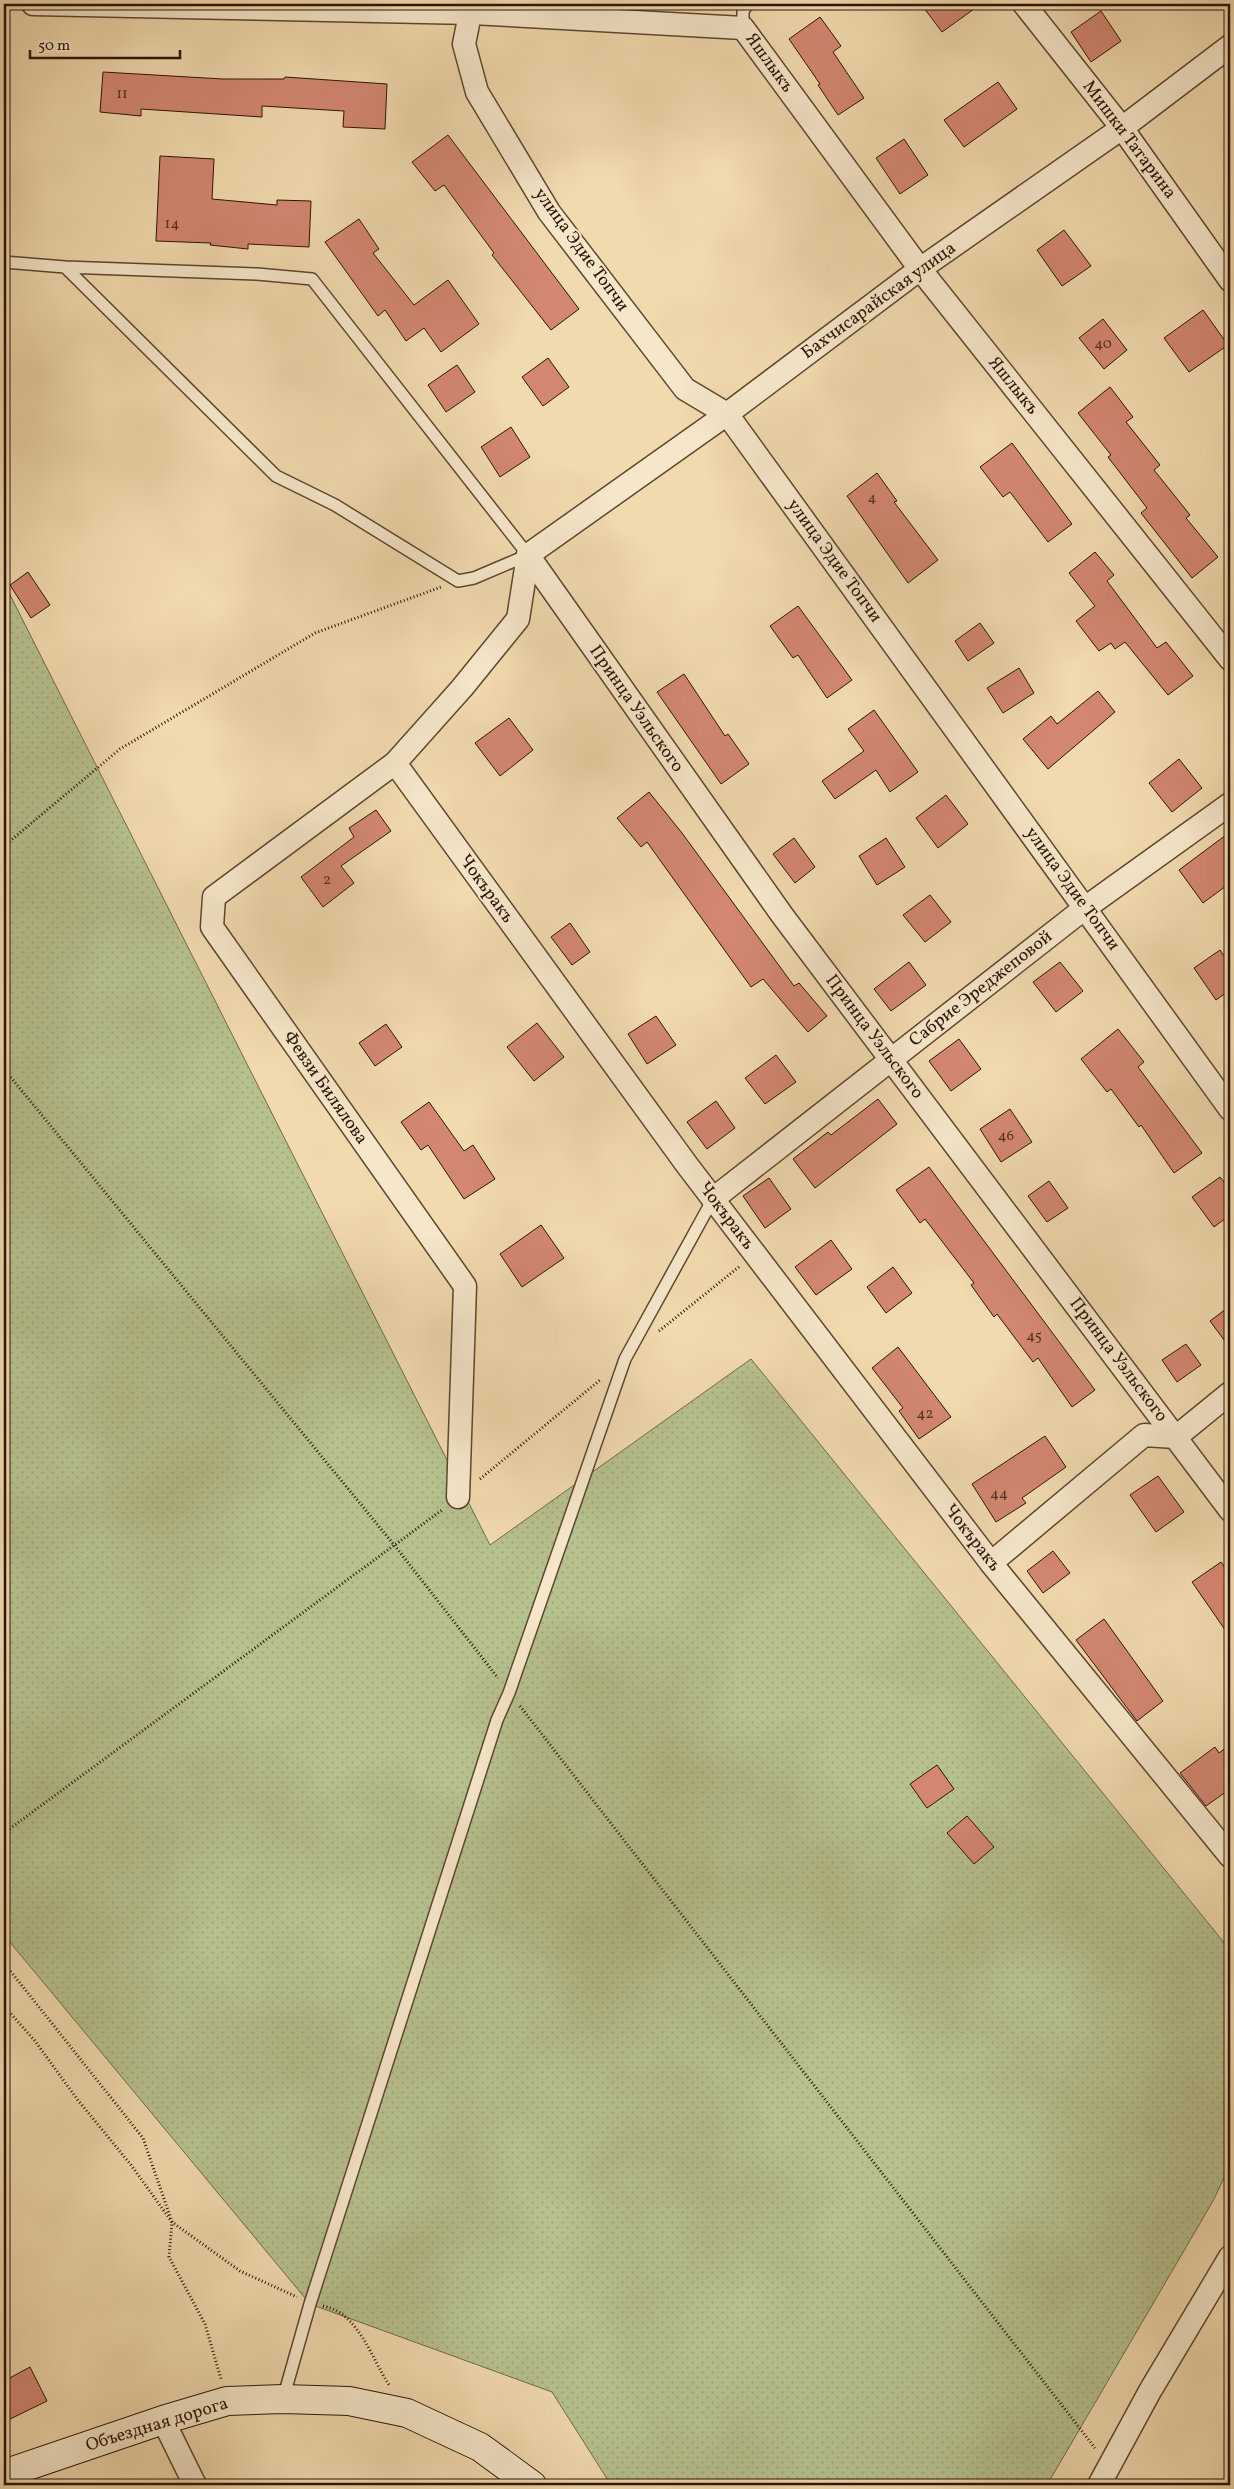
<svg xmlns="http://www.w3.org/2000/svg" width="1234" height="2489" font-family="Vollkorn,serif">
<style>
.green{fill:url(#green-dots);stroke:#716a4a}
.building{fill:#d38771;stroke:#2c1406}
.lines{fill:none;stroke-linecap:round;stroke-linejoin:round}
.service-casing{stroke:#5d4630;stroke-width:14}
.minor-casing{stroke:#5d4630;stroke-width:25}
.secondary-casing{stroke:#2c1406;stroke-width:30}
.path{stroke:#2c1406;stroke-width:3;stroke-dasharray:1 2.5;stroke-linecap:butt}
.service{stroke:#f6e7ca;stroke-width:11}
.minor{stroke:#f6e7ca;stroke-width:22}
.secondary{stroke:#f6e7ca;stroke-width:28}
.labels{text-anchor:middle;dominant-baseline:central;stroke-width:4;stroke-linejoin:round;paint-order:stroke}
.number-label{font-size:15px;fill:#563121}
.street-label{font-size:18px;fill:#2c1406;stroke:#f6e7ca}
</style>
<defs>
<pattern id="green-dots" width="8" height="8" patternUnits="userSpaceOnUse" patternTransform="scale(1.25)"><rect width="8" height="8" fill="#b6c18e"/><path d="M2 2h.1M6 6h.1" fill="none" stroke="#9da579" stroke-width="1.8" stroke-linecap="round"/></pattern>
</defs>
<rect width="100%" height="100%" fill="#f1daae"/>
<filter id="stains"><feTurbulence type="fractalNoise" baseFrequency=".004" numOctaves="4"/><feColorMatrix values="0 0 0 0 .2 0 0 0 0 .09 0 0 0 0 .02 0 0 0 .5 -.17"/></filter>
<radialGradient id="worn" r=".72"><stop offset=".6" stop-color="#630" stop-opacity="0"/><stop offset="1" stop-color="#630" stop-opacity=".3"/></radialGradient>
<path class="green" d="M4,583L490,1545L751,1359L1230,1950V2165L1213,2201L1047,2485H611L552,2392L310,2304L4,1935Z"/>
<g class="building">
<path d="M921,4H981L942,32Z"/>
<path d="M1101,11L1121,41L1091,62L1071,32Z"/>
<path d="M820,17L841,46L833,52L864,98L838,115L818,85L820,84L789,39Z"/>
<path d="M103,72L223,79H284L285,77L387,84L385,129L343,127L344,111L262,106V117L141,109V116L100,112Z"/>
<path d="M998,82L1017,109L964,147L944,120Z"/>
<path d="M448,135L579,309L551,330L492,255L494,253L444,185L435,191L412,162Z"/>
<path d="M904,139L928,175L900,194L876,158Z"/>
<path d="M160,156L214,159L212,199L277,205V200L311,201L309,247L248,244V249L210,245L211,243L156,241Z"/>
<path d="M359,219L379,249L373,253L414,305L448,280L479,324L441,352L424,328L406,341L385,310L378,316L325,242Z"/>
<path d="M1064,230L1091,266L1062,286L1037,250Z"/>
<path d="M1203,310L1228,345L1189,372L1164,338Z"/>
<path d="M1103,319L1127,350L1104,369L1079,338Z"/>
<path d="M548,358L569,387L543,406L522,377Z"/>
<path d="M457,365L475,392L446,412L428,385Z"/>
<path d="M1110,387L1133,417L1126,422L1160,465L1154,470L1190,515L1186,518L1218,557L1192,578L1141,513L1147,508L1108,457L1111,455L1078,413Z"/>
<path d="M511,427L530,457L500,477L481,447Z"/>
<path d="M1012,443L1072,524L1048,542L1010,492L1003,497L980,467Z"/>
<path d="M877,473L897,501L894,502L938,560L908,583L847,496Z"/>
<path d="M1095,552L1114,575L1107,581L1157,648L1166,642L1193,676L1168,695L1125,642L1115,649L1111,643L1099,651L1076,621L1095,606L1069,573Z"/>
<path d="M28,572L50,605L31,618L10,585Z"/>
<path d="M798,606L852,680L827,698L798,655L793,658L770,626Z"/>
<path d="M980,623L994,643L968,661L955,641Z"/>
<path d="M1019,668L1034,693L1003,713L987,688Z"/>
<path d="M684,674L725,736L728,734L749,764L721,784L657,692Z"/>
<path d="M1098,691L1115,712L1048,769L1023,739L1051,716L1057,724Z"/>
<path d="M874,710L918,772L890,792L876,770L835,799L822,781L864,751L848,729Z"/>
<path d="M509,718L533,750L500,776L475,743Z"/>
<path d="M1179,759L1202,788L1172,812L1149,783Z"/>
<path d="M649,792L682,833L794,986L799,983L827,1016L808,1032L763,979L751,987L647,842L641,847L617,818Z"/>
<path d="M946,795L968,824L938,848L916,818Z"/>
<path d="M376,810L391,831L341,866L354,883L323,907L301,877L354,837L349,828Z"/>
<path d="M1230,832V883L1203,903L1179,870Z"/>
<path d="M794,838L815,867L795,883L773,854Z"/>
<path d="M886,838L905,867L877,885L859,856Z"/>
<path d="M930,895L951,922L925,942L903,915Z"/>
<path d="M570,923L590,952L572,965L551,937Z"/>
<path d="M1220,950L1230,965V990L1216,1000L1194,968Z"/>
<path d="M909,962L926,985L891,1011L874,989Z"/>
<path d="M1060,962L1083,991L1056,1012L1033,982Z"/>
<path d="M656,1016L676,1045L647,1064L628,1034Z"/>
<path d="M537,1023L564,1057L534,1081L507,1047Z"/>
<path d="M386,1024L402,1047L375,1066L359,1043Z"/>
<path d="M1118,1029L1144,1062L1138,1067L1202,1153L1174,1173L1141,1125L1139,1127L1111,1089L1107,1092L1081,1059Z"/>
<path d="M959,1039L981,1069L951,1091L929,1061Z"/>
<path d="M776,1055L796,1082L765,1104L745,1078Z"/>
<path d="M878,1099L897,1124L815,1188L793,1159L828,1132L831,1135Z"/>
<path d="M716,1101L735,1128L707,1149L687,1122Z"/>
<path d="M429,1102L464,1151L473,1145L495,1179L464,1199L428,1145L421,1150L401,1122Z"/>
<path d="M1010,1109L1032,1142L1001,1162L980,1129Z"/>
<path d="M929,1167L1095,1390L1072,1407L1038,1358L1033,1362L997,1314L994,1317L971,1285L974,1283L925,1219L920,1223L896,1190Z"/>
<path d="M1220,1177L1230,1190V1215L1214,1227L1192,1197Z"/>
<path d="M769,1178L791,1209L765,1228L743,1196Z"/>
<path d="M1049,1181L1068,1208L1047,1222L1028,1196Z"/>
<path d="M541,1225L564,1258L522,1287L500,1254Z"/>
<path d="M831,1240L852,1269L816,1295L795,1267Z"/>
<path d="M893,1267L912,1293L886,1313L867,1287Z"/>
<path d="M1230,1306V1348L1210,1321Z"/>
<path d="M1186,1344L1201,1365L1177,1382L1162,1360Z"/>
<path d="M898,1347L951,1417L919,1439L899,1411L903,1408L872,1368Z"/>
<path d="M1045,1436L1066,1467L1022,1498L1026,1503L996,1522L972,1484Z"/>
<path d="M1158,1476L1184,1512L1156,1532L1130,1495Z"/>
<path d="M1053,1551L1070,1573L1043,1593L1027,1571Z"/>
<path d="M1221,1562L1230,1575V1637L1192,1582Z"/>
<path d="M1104,1619L1163,1701L1137,1721L1076,1640Z"/>
<path d="M1230,1745V1789L1206,1806L1180,1773L1215,1747L1219,1753Z"/>
<path d="M937,1765L954,1789L927,1808L910,1784Z"/>
<path d="M967,1816L994,1847L974,1864L947,1833Z"/>
<path d="M30,2367L47,2401L4,2422V2381Z"/>
</g>
<g class="lines">
<defs>
<g id="service">
<path d="M743,28V11L748,4"/>
<path d="M4,262L65,267L276,476L335,505L458,581L474,578L528,555L312,279L257,274L65,267"/>
<path d="M283,2399L310,2304L497,1720L509,1693L625,1359L713,1199"/>
</g>
<g id="minor">
<path d="M33,4L472,13L743,28L920,269L1230,659"/>
<path d="M472,4L464,44L477,92L549,212L685,389L727,414L1230,1109"/>
<path d="M1024,4L1122,128L1230,280"/>
<path d="M528,555L518,619L462,688L395,763L687,1165L991,1563L1230,1856"/>
<path d="M528,555L782,915L1230,1510"/>
<path d="M528,555L727,414L920,269L1122,128L1230,46"/>
<path d="M395,763L214,897L212,927L465,1286L458,1497"/>
<path d="M713,1199L1085,908L1230,804"/>
<path d="M991,1563L1144,1435L1176,1437L1230,1393"/>
<path d="M163,2420L195,2485"/>
<path d="M1099,2485L1150,2391L1230,2257"/>
</g>
<path id="secondary" d="M4,2474L163,2420L227,2401L283,2399L349,2401L407,2413L480,2447L532,2485"/>
</defs>
<use href="#service" class="service-casing"/>
<use href="#minor" class="minor-casing"/>
<use href="#secondary" class="secondary-casing"/>
<g class="path">
<path d="M4,846L120,749L315,633L441,587"/>
<path d="M4,1069L395,1546L498,1678"/>
<path d="M659,1331L740,1266"/>
<path d="M480,1479L600,1380"/>
<path d="M520,1706L1095,2448"/>
<path d="M4,1833L442,1510"/>
<path d="M4,1963L143,2138L172,2222L169,2257L205,2324L221,2379"/>
<path d="M4,2006L35,2041L77,2099L131,2165L172,2222L240,2271L297,2297"/>
<path d="M323,2306C358,2312 372,2359 389,2385"/>
</g>
<use href="#service" class="service"/>
<use href="#minor" class="minor"/>
<use href="#secondary" class="secondary"/>
</g>
<g class="labels">
<g class="number-label">
<text x="122" y="94">11</text>
<text x="172" y="224">14</text>
<text x="1103" y="344">40</text>
<text x="872" y="498">4</text>
<text x="327" y="880">2</text>
<text x="1006" y="1136">46</text>
<text x="1034" y="1336">45</text>
<text x="925" y="1414">42</text>
<text x="999" y="1494">44</text>
</g>
<g class="street-label">
<text transform="translate(769 63) rotate(54)">Яшлыкъ</text>
<text transform="translate(1129 140) rotate(53)">Мишки Татарина</text>
<text transform="translate(581 250) rotate(54)">улица Эдие Топчи</text>
<text transform="translate(879 301) rotate(-36)">Бахчисарайская улица</text>
<text transform="translate(1013 386) rotate(51)">Яшлыкъ</text>
<text transform="translate(834 561) rotate(54)">улица Эдие Топчи</text>
<text transform="translate(636 709) rotate(55)">Принца Уэльского</text>
<text transform="translate(486 889) rotate(54)">Чокъракъ</text>
<text transform="translate(1072 889) rotate(54)">улица Эдие Топчи</text>
<text transform="translate(981 989) rotate(-38)">Сабрие Эреджеповой</text>
<text transform="translate(874 1037) rotate(53)">Принца Уэльского</text>
<text transform="translate(325 1088) rotate(55)">Февзи Билялова</text>
<text transform="translate(726 1216) rotate(53)">Чокъракъ</text>
<text transform="translate(1118 1360) rotate(53)">Принца Уэльского</text>
<text transform="translate(972 1538) rotate(52)">Чокъракъ</text>
<text transform="translate(157 2425) rotate(-17)">Объездная дорога</text>
</g>
</g>
<rect width="1234" height="2489" fill="none" stroke="#f1daae" stroke-width="20"/>
<rect x="5" y="5" width="1224" height="2479" fill="none" stroke="#2c1406" stroke-width="2.5"/>
<rect x="10" y="10" width="1214" height="2469" fill="none" stroke="#2c1406"/>
<path d="M30 50v8h150v-8" fill="none" stroke="#2c1406" stroke-width="2.5"/>
<text x="38" y="50" font-size="15" fill="#2c1406" stroke="#f6e7ca" stroke-width="4" paint-order="stroke">50 m</text>
<rect width="100%" height="100%" filter="url(#stains)"/>
<rect width="100%" height="100%" fill="url(#worn)"/>
</svg>
